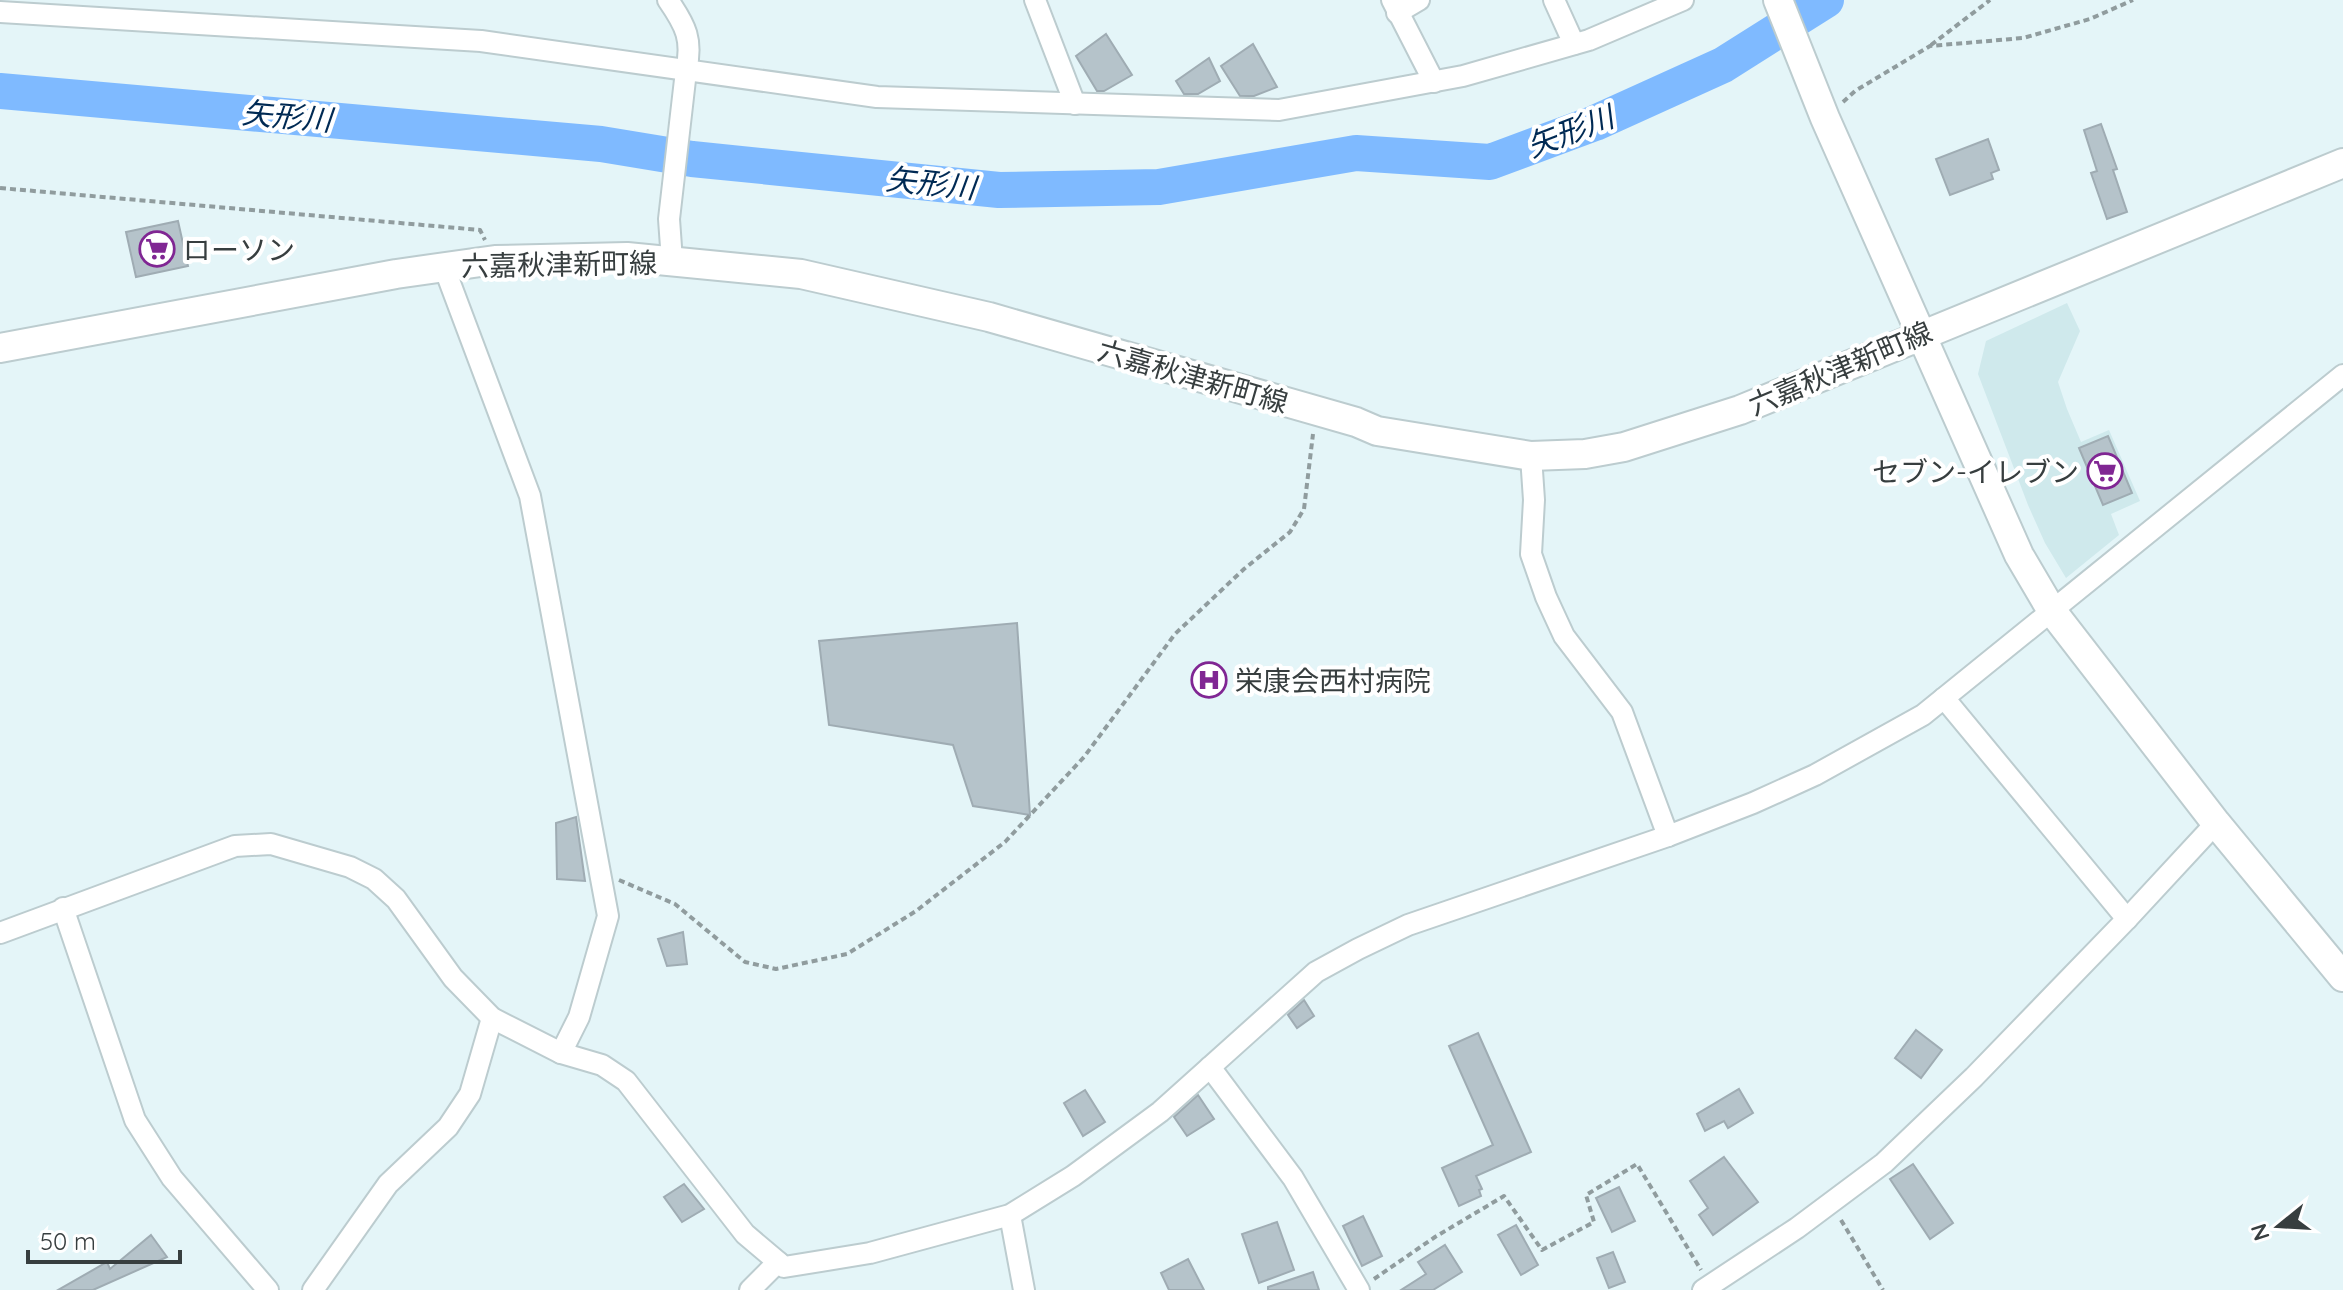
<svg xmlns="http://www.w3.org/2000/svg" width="2343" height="1290" font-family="Quicksand,'Noto Sans JP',sans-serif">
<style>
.built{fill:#cfe9ec}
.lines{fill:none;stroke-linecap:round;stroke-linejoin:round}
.river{stroke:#7fbaff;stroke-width:36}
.building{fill:#b5c3ca;stroke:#9facb3;stroke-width:2}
.street-casing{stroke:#bccccf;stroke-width:24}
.secondary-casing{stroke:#bccccf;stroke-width:32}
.path{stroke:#909c9e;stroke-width:4;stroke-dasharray:6 4;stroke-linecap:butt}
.street{stroke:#fff;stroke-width:20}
.secondary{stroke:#fff;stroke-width:28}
.labels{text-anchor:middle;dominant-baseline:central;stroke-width:8;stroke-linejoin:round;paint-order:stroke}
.poi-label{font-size:28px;fill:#373e3f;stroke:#fff;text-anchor:start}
.street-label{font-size:28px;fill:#373e3f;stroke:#fff}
.water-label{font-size:30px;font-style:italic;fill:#002a54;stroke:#fff}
</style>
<rect width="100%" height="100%" fill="#e4f5f8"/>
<path class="built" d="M2067,303L2080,331L2058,382L2067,409L2081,442L2109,430L2140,501L2111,514L2119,535L2066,578L2045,543L2028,505L1978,374L1986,341Z"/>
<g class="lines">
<path class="river" d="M0,91L601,144L692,159L999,190L1159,187L1356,153L1490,162L1595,123L1723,65L1826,0"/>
</g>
<g class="building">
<path d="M1106,34L1132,75L1104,91H1097L1076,56Z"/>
<path d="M1253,44L1277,87L1254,96H1240L1221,66Z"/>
<path d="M1209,58L1220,81L1198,94H1184L1176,81Z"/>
<path d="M2101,124L2117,169L2113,170L2127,212L2107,219L2091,173L2097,171L2084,130Z"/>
<path d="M1988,139L1999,170L1991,173L1993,179L1950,195L1936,159Z"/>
<path d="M178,221L188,266L136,277L126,232Z"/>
<path d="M2108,436L2132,493L2103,505L2079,448Z"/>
<path d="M1017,623L1030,815L973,806L953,745L829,725L819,641Z"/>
<path d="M576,817L585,881L557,879L556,823Z"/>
<path d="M683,932L687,964L667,966L658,939Z"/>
<path d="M1304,1000L1314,1016L1297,1028L1288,1015Z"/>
<path d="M1916,1030L1942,1050L1921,1078L1895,1058Z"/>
<path d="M1478,1033L1531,1152L1476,1176L1482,1189L1479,1190L1481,1196L1459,1206L1442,1168L1493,1145L1449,1046Z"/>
<path d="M1739,1089L1753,1113L1728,1128L1724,1121L1705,1131L1697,1114Z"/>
<path d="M1085,1090L1105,1122L1083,1136L1064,1103Z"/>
<path d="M1198,1095L1214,1119L1187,1136L1174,1117Z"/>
<path d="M1724,1157L1758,1202L1713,1235L1699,1215L1708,1208L1690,1181Z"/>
<path d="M1913,1164L1953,1223L1930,1239L1890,1179Z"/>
<path d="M684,1184L704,1209L682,1222L664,1197Z"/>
<path d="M1619,1187L1635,1221L1612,1232L1596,1198Z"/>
<path d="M1363,1216L1382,1256L1362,1266L1343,1226Z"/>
<path d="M1277,1222L1294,1270L1259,1283L1242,1234Z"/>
<path d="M1516,1225L1538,1265L1521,1275L1498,1235Z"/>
<path d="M151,1235L167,1257L93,1290H58L107,1262L110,1269Z"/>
<path d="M1445,1245L1462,1272L1433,1290H1401L1426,1274L1418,1262Z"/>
<path d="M1613,1252L1625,1282L1609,1288L1597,1258Z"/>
<path d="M1188,1259L1204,1290H1169L1161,1273Z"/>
<path d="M1313,1272L1319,1290H1268V1287Z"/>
</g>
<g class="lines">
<defs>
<g id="street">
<path d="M668,0C686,26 693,40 686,71L669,219L672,261"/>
<path d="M1035,0L1075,104"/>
<path d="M1392,0L1434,82"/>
<path d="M1554,0L1574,44"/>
<path d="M0,12L481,41L877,97L1279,110L1463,76L1589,40L1683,0"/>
<path d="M1397,13L1419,0"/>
<path d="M444,267L530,496L608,916L579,1017L561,1053"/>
<path d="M1531,456L1534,500L1531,554L1546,597L1564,636L1622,712L1668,836"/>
<path d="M1944,698L2127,919"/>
<path d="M63,908L135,1120L172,1178L268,1290"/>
<path d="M0,933L235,846L271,844L350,867L374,879L396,899L453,978L492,1018L561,1053L602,1065L626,1081L745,1234L784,1267L870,1253L1010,1215L1073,1176L1160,1112L1316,972L1358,949L1408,925L1668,836L1753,803L1815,775L1923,715L2343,375"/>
<path d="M1210,1067L1293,1178L1359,1290"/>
<path d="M1010,1215L1024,1290"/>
<path d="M313,1290L388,1184L448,1127L470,1094L492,1018"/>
<path d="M750,1290L778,1262"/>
<path d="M1703,1290L1797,1228L1884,1163L1974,1077L2127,919L2216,823"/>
</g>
<g id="secondary">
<path d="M1778,0L1825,118L2019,555L2052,611L2216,823L2343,977"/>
<path d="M0,348L396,274L495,260L627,257L801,274L989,317L1356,422L1377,431L1531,456L1585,454L1624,447L1740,410L2343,163"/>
</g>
</defs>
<use href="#street" class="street-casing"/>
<use href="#secondary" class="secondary-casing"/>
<g class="path">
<path d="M1931,45L1990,0"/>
<path d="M1843,102L1855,91L1930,46L2023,38L2090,19L2133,0"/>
<path d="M0,188L480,230L485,240"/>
<path d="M619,880L675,904L745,962L776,969L847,954L916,911L1005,842L1084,757L1175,634L1244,569L1290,532L1304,509L1313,434"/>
<path d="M1841,1220L1883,1290"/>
<path d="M1374,1279L1435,1237L1504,1196L1542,1250L1594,1222L1586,1195L1637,1164L1701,1270"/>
</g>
<use href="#street" class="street"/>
<use href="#secondary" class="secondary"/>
</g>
<defs>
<symbol id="supermarket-ring" viewBox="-11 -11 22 22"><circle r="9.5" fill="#fff" stroke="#802693" stroke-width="1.5"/><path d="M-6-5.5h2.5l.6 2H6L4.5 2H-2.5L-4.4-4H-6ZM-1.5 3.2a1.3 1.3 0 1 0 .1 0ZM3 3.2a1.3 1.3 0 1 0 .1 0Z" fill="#802693"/></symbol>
<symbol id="hospital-ring" viewBox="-11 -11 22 22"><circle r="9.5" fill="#fff" stroke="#802693" stroke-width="1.5"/><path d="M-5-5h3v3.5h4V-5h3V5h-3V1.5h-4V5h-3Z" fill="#802693"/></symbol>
</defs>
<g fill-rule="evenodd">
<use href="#supermarket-ring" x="137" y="229" width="40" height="40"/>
<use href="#supermarket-ring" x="2085" y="451" width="40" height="40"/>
<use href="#hospital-ring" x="1189" y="660" width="40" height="40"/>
</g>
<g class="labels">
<g class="poi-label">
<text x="183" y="249">ローソン</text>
<text x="2079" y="471" text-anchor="end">セブン-イレブン</text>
<text x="1235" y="680">栄康会西村病院</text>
</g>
<g class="street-label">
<text transform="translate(559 264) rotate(-1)">六嘉秋津新町線</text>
<text transform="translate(1840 368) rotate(-23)">六嘉秋津新町線</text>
<text transform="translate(1193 376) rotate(16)">六嘉秋津新町線</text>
</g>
<g class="water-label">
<text transform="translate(287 116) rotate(5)">矢形川</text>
<text transform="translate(1570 131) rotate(-21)">矢形川</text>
<text transform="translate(931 183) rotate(6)">矢形川</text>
</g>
</g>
<g transform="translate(2279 1226) rotate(252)" stroke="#ffffff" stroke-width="6" paint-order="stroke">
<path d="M0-6L14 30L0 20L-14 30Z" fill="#373e3f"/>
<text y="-12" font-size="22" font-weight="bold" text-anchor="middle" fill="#373e3f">N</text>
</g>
<path d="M28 1250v12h152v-12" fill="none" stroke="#373e3f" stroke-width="4"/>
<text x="40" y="1250" font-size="24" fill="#373e3f" stroke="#ffffff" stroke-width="6" paint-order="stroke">50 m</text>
</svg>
